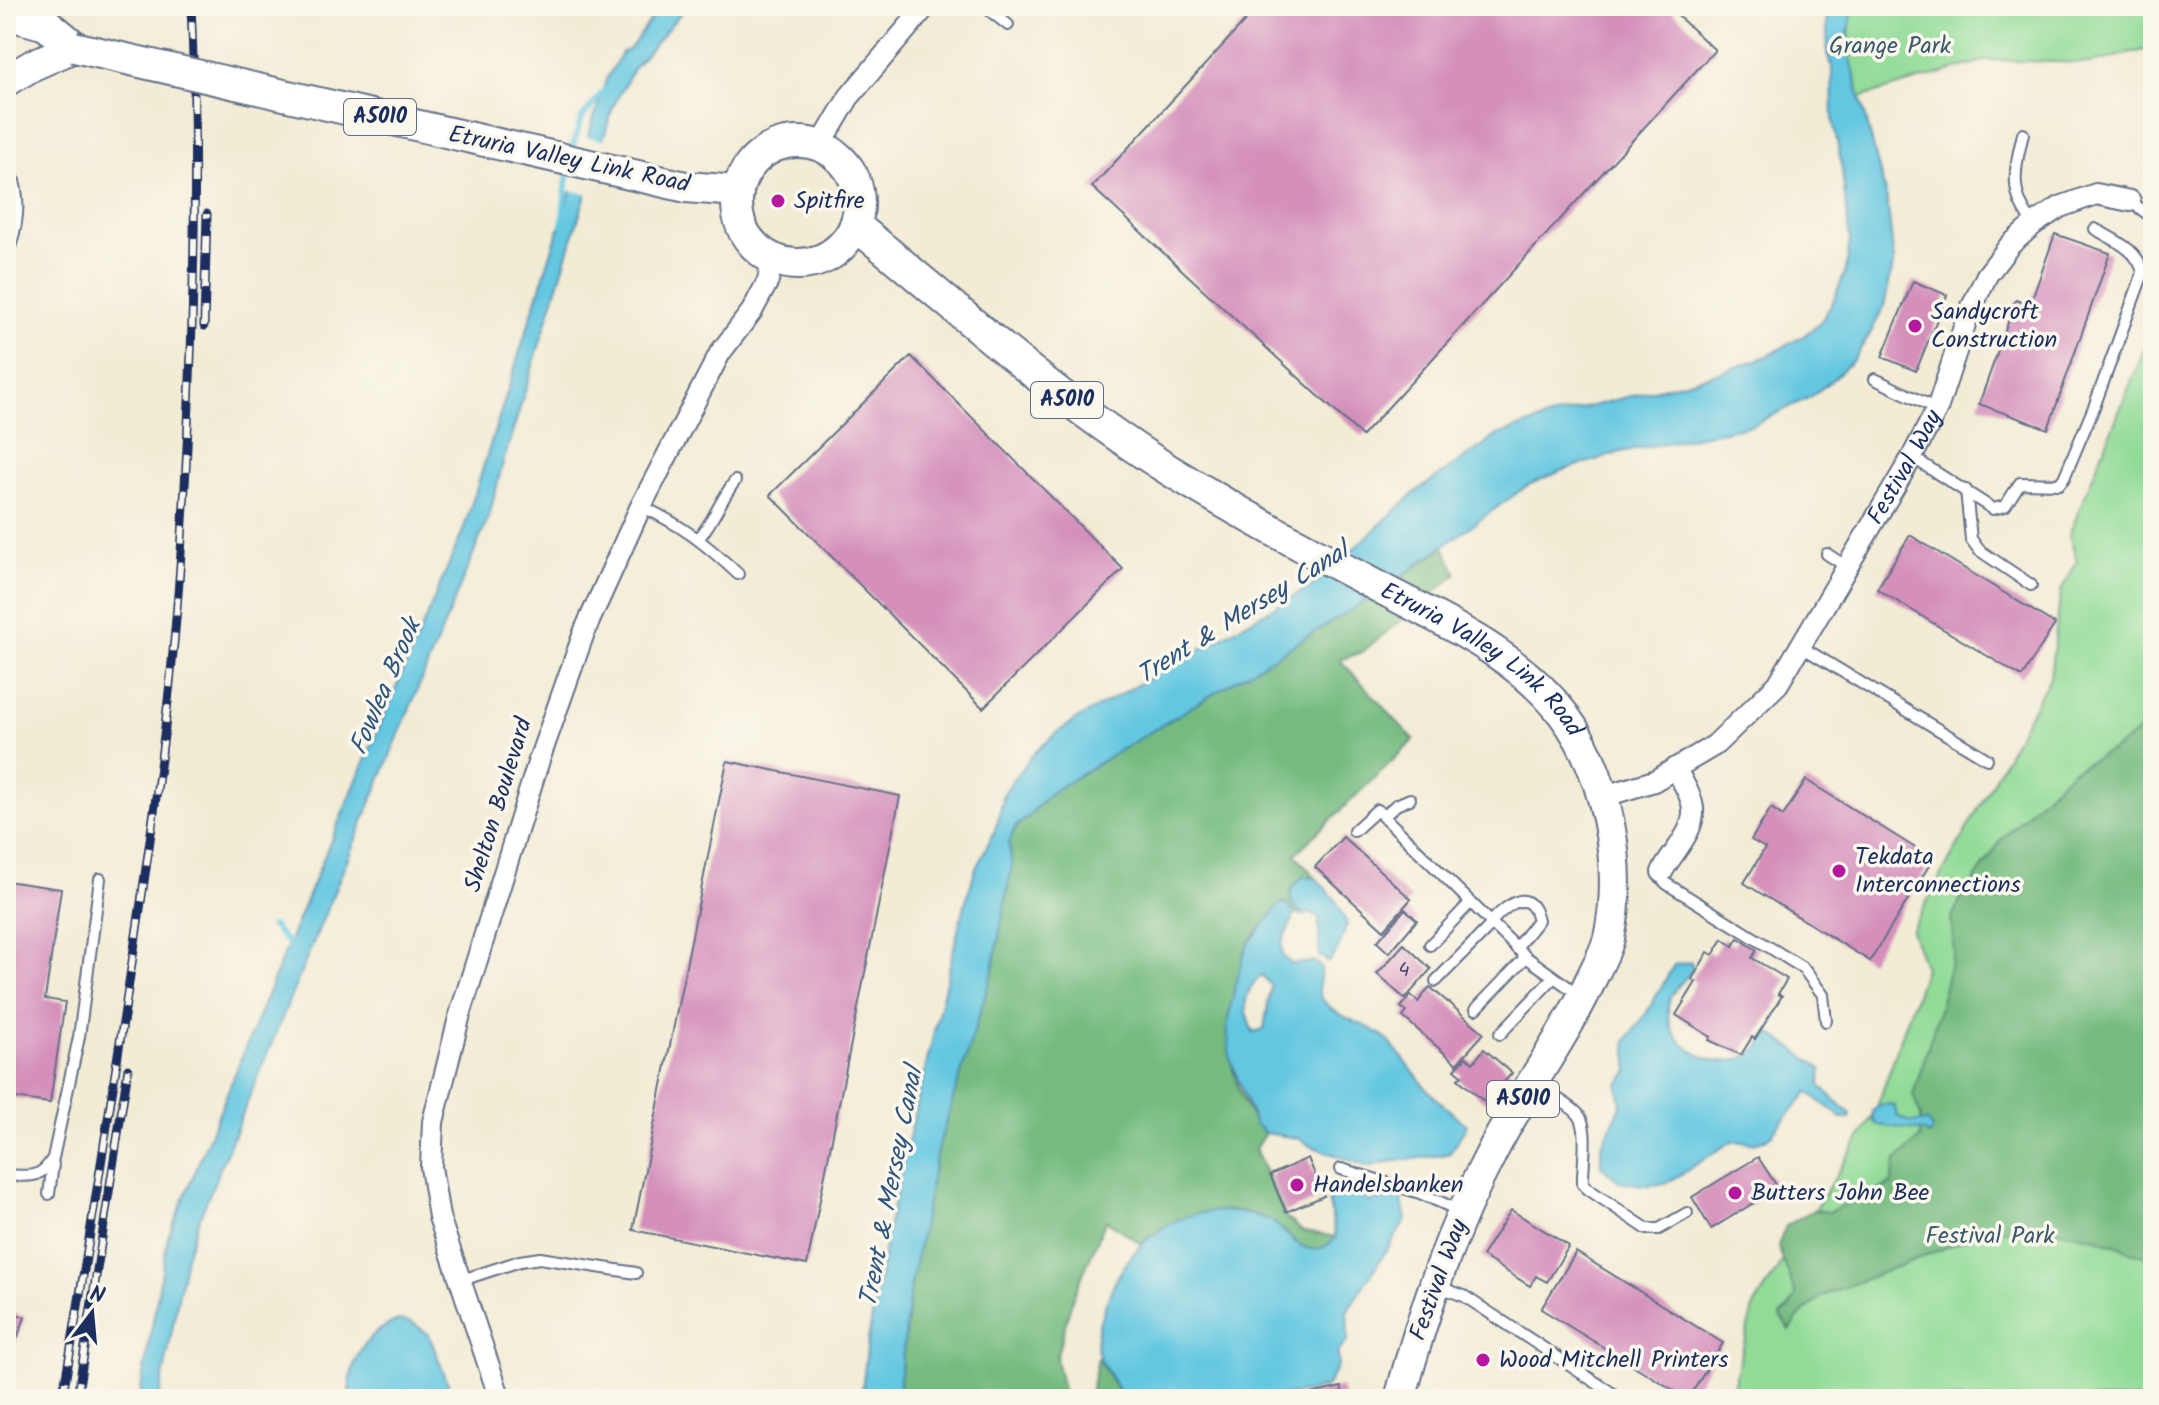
<svg xmlns="http://www.w3.org/2000/svg" width="2159" height="1405" font-family="Kalam,sans-serif">
<style>
.green{fill:#91db97;stroke:#56857a;stroke-width:2}
.forest{fill:#74bb80;stroke:#48756f;stroke-width:2}
.water{fill:#63c7e1;stroke:#3f7ba0;stroke-width:2;fill-rule:evenodd}
.pier{fill:#f2ecd5}
.lines{fill:none;stroke-linecap:round;stroke-linejoin:round}
.stream{stroke:#63c7e1;stroke-width:6}
.building{fill:#d48fbb}
.service-casing{stroke:#667188;stroke-width:14}
.minor-casing{stroke:#667188;stroke-width:24}
.primary-casing{stroke:#667188;stroke-width:34}
.trunk-casing{stroke:#667188;stroke-width:36}
.service{stroke:#fff;stroke-width:10}
.minor{stroke:#fff;stroke-width:20}
.primary{stroke:#fff;stroke-width:30}
.trunk{stroke:#fff;stroke-width:32}
.rail-casing{stroke:#1b2f5e;stroke-width:9}
.rail{stroke:#fbf7ec;stroke-width:6;stroke-dasharray:18;stroke-linecap:butt}
.primary-bridge-casing{stroke:#667188;stroke-width:34;stroke-linecap:butt}
.primary-bridge{stroke:#fff;stroke-width:30}
.poi-dot{fill:#b5179e;stroke:#fbf7ec;stroke-width:3}
.labels{text-anchor:middle;dominant-baseline:central;stroke-width:7;stroke-linejoin:round;paint-order:stroke}
.number-label{font-size:20px;fill:#494775}
.shield{fill:#fbf7ec;stroke:#5e6b89;stroke-width:2}
.shield-label{font-size:22px;font-weight:bold;fill:#1b2f5e}
.park-label{font-size:24px;fill:#385a6c;stroke:#fbf7ec}
.street-label{font-size:24px;fill:#1b2f5e;stroke:#fbf7ec}
.poi-label{font-size:24px;fill:#1b2f5e;stroke:#fbf7ec;text-anchor:start}
.water-label{font-size:26px;font-style:italic;fill:#2d557f;stroke:#fbf7ec}
</style>
<rect width="100%" height="100%" fill="#fbf7ec"/>
<filter id="ink" filterUnits="userSpaceOnUse"><feTurbulence type="fractalNoise" baseFrequency=".0125" numOctaves="2"/><feDisplacementMap in="SourceGraphic" scale="16" xChannelSelector="R" yChannelSelector="G"/><feConvolveMatrix kernelMatrix="1 2 1 2 8 2 1 2 1" color-interpolation-filters="sRGB"/></filter>
<filter id="wash" filterUnits="userSpaceOnUse"><feTurbulence type="fractalNoise" baseFrequency=".006" numOctaves="4" result="noise"/><feDisplacementMap in="SourceGraphic" scale="32" xChannelSelector="R" yChannelSelector="G"/><feGaussianBlur stdDeviation="1.8" result="paint"/><feColorMatrix in="noise" values="0 0 0 0 0 0 0 0 0 0 0 0 0 0 0 0 0 1.4 0 .05"/><feComposite in="paint" operator="in"/></filter>
<g filter="url(#wash)">
<rect width="100%" height="100%" fill="#f2ecd5"/>
<g class="green">
<path d="M1854,6H2153V48L2091,63L1986,60L1859,98C1852,66 1844,38 1854,6Z"/>
<path d="M2153,337V1399H1730L1753,1308L1875,1113L1925,968L1911,931L2050,677L2061,591L2077,561L2069,535L2147,343Z"/>
</g>
<g class="forest">
<path d="M1444,547L1457,574L1362,652L1340,660L1414,740L1295,854L1316,878L1304,876L1290,901L1303,915L1295,914L1285,902C1272,915 1258,928 1248,944C1238,962 1226,1041 1231,1061C1236,1085 1247,1117 1265,1133L1255,1149L1286,1217L1302,1231L1336,1237C1306,1270 1294,1232 1269,1220C1258,1214 1233,1209 1220,1211C1201,1213 1168,1229 1149,1236L1141,1244L1106,1220L1072,1300L1056,1358L1065,1399H898L910,1290L937,1151L968,1047L1012,865C1011,859 1009,851 1009,845C1009,829 1038,806 1050,793L1374,596Z"/>
<path d="M2153,721V1260L2097,1238L2034,1226L1975,1236L1822,1296L1801,1314L1789,1330L1780,1315L1789,1308L1796,1296L1778,1246L1786,1226L1813,1210L1829,1212L1891,1184L1896,1160L1920,1139L1921,1116L1913,1095L1937,1018L1954,950L1951,919L1960,901L2002,839L2036,804L2073,770L2118,747Z"/>
<path d="M1098,1358L1123,1399H1089Z"/>
</g>
<g class="water">
<path d="M661,6H687L633,69L613,107L502,466L489,516L197,1224L186,1256L159,1399H139L168,1237L321,864L463,531L606,80L622,52L629,50Z"/>
<path d="M1826,6H1854L1848,33L1849,53L1887,200L1894,261L1884,306L1870,334L1853,360L1833,379L1812,396L1753,425L1621,452L1564,470L1528,485L1374,596L1050,793L1026,819L1015,827L1009,844L1012,865L993,970L937,1151L910,1290L899,1386L901,1399H861L868,1340L890,1218L960,922L975,870L995,830L1004,796L1002,797L1013,779L1035,752L1057,733L1075,720L1315,584L1417,491L1498,435L1550,417L1719,373L1765,357L1802,337L1819,324L1832,304L1846,270L1850,240L1841,162L1833,121L1832,66L1828,54Z"/>
<path d="M1304,876L1316,878L1335,899L1347,924L1338,949L1329,962L1319,956V918L1309,913L1303,915L1290,901L1292,888Z"/>
<path d="M1285,902L1295,914L1282,943L1283,956L1291,964L1315,962L1321,967C1321,977 1316,989 1321,997C1334,1019 1364,1021 1383,1036C1400,1051 1411,1071 1426,1088C1439,1102 1452,1113 1467,1125L1450,1153C1429,1159 1382,1160 1368,1167L1311,1146L1298,1138L1265,1133L1255,1124L1230,1058L1227,1025L1237,976L1247,946L1279,905ZM1262,975L1271,986L1264,1029L1253,1032C1242,1009 1242,992 1262,975Z"/>
<path d="M1691,962L1693,969C1687,978 1673,989 1670,998C1656,1045 1722,1080 1756,1050C1761,1046 1764,1039 1767,1035L1772,1034L1822,1069L1820,1086L1851,1114L1850,1118H1842L1808,1092L1767,1139L1753,1143L1732,1141L1666,1184L1642,1185L1619,1181L1601,1166V1147L1621,1106L1618,1085L1629,1071L1626,1041L1646,1014L1674,965Z"/>
<path d="M1890,1104L1894,1105L1897,1116L1909,1122H1928L1932,1129L1930,1135L1923,1131L1878,1125L1873,1120V1111L1880,1105Z"/>
<path d="M1345,1178L1362,1184L1368,1202L1401,1196L1406,1220L1347,1311L1348,1341L1338,1352V1365L1327,1386L1309,1392L1246,1399H1123C1100,1353 1086,1357 1106,1303C1127,1246 1171,1205 1235,1212C1246,1214 1261,1215 1271,1221C1285,1229 1292,1245 1310,1249C1321,1251 1329,1244 1336,1237L1328,1199Z"/>
<path d="M398,1320L413,1323L429,1335L454,1399H349C349,1361 363,1335 398,1320Z"/>
</g>
<path class="pier" d="M583,136L606,141L589,194L568,190Z"/>
<g class="lines">
<g class="stream">
<path d="M571,151L582,118L606,88"/>
<path d="M562,226L568,170"/>
<path d="M272,926L294,950"/>
</g>
</g>
<g id="blocks">
<g class="building">
<path d="M1259,6H1667L1715,50L1362,436L1092,187Z"/>
<path d="M2055,234L2110,253L2048,429L1979,404L2016,300L2030,305Z"/>
<path d="M1913,281L1947,295L1916,371L1882,357Z"/>
<path d="M911,356L1123,569L983,708L770,495Z"/>
<path d="M1910,535L2055,624L2022,677L1877,589Z"/>
<path d="M727,761L900,796L807,1265L633,1230Z"/>
<path d="M1806,780L1933,859L1870,961L1744,883L1765,848L1751,840L1771,808L1783,816Z"/>
<path d="M1343,837L1411,899L1384,930L1315,867Z"/>
<path d="M6,881L61,889L45,999L65,1002L50,1103L8,1097L10,1078L6,1077Z"/>
<path d="M1405,909L1417,920L1389,953L1377,942Z"/>
<path d="M1738,938L1757,950L1752,958L1787,979L1778,994L1782,996L1755,1039L1752,1037L1741,1055L1709,1040L1711,1037L1676,1015L1696,982L1692,979L1708,952L1713,955L1723,939L1733,946Z"/>
<path d="M1404,944L1431,969L1405,999L1377,974Z"/>
<path d="M1430,987L1484,1033L1457,1064L1403,1017L1407,1012L1401,1007L1411,995L1418,1002Z"/>
<path d="M1484,1049L1512,1073L1486,1103L1458,1079L1462,1075L1455,1069L1466,1057L1473,1063Z"/>
<path d="M1758,1157L1778,1188L1711,1229L1692,1197Z"/>
<path d="M1308,1158L1324,1196L1286,1212L1270,1175Z"/>
<path d="M1511,1210L1569,1246L1547,1282L1536,1276L1530,1286L1482,1256Z"/>
<path d="M1576,1252L1723,1343L1688,1399L1541,1309Z"/>
<path d="M6,1310L25,1317L6,1368Z"/>
<path d="M1341,1387L1344,1399H1294V1398Z"/>
</g>
</g>
</g>
<g filter="url(#ink)">
<use href="#blocks" fill-opacity="0" stroke="#667188" stroke-width="2"/>
<g class="lines">
<defs>
<g id="service">
<path d="M984,6L1008,25"/>
<path d="M2023,134C2015,168 2008,195 2034,224"/>
<path d="M2130,201L2153,218"/>
<path d="M1875,379L1937,409"/>
<path d="M1912,457L1993,509L2005,506L2020,483L2059,484L2064,478L2094,407L2143,273C2139,250 2114,240 2095,229"/>
<path d="M1966,490L1971,539L1979,550L2031,585"/>
<path d="M641,506C683,526 705,543 738,574"/>
<path d="M699,538C714,520 721,499 735,481"/>
<path d="M1827,554L1847,567"/>
<path d="M1800,646L1987,759"/>
<path d="M1383,817L1396,805L1410,799"/>
<path d="M1354,831L1377,810L1526,957L1578,994"/>
<path d="M1662,872L1663,880L1667,884L1803,968L1823,995L1826,1021"/>
<path d="M1490,923C1505,907 1529,884 1538,920L1516,948"/>
<path d="M1430,945L1470,903"/>
<path d="M1436,981L1492,924"/>
<path d="M1476,1009L1526,957"/>
<path d="M1500,1034L1553,978"/>
<path d="M1535,1085C1548,1094 1567,1102 1578,1114C1590,1127 1582,1166 1583,1184L1588,1189L1647,1229H1659L1687,1213"/>
<path d="M1341,1169L1420,1193L1460,1211"/>
<path d="M6,1175C29,1176 40,1180 53,1158L79,1037L100,879"/>
<path d="M49,1194L53,1164"/>
<path d="M459,1281L520,1261L540,1258L636,1273"/>
<path d="M1439,1287L1464,1296L1621,1399"/>
</g>
<g id="minor">
<path d="M820,146L849,97L926,6"/>
<path d="M6,172C15,197 14,217 6,243"/>
<path id="s1" d="M1602,797L1654,781L1715,745L1778,684L1912,457L1937,409L1968,315L1987,275L2010,245L2034,224L2060,207L2096,194L2130,201"/>
<path d="M1662,872C1673,851 1699,828 1692,803C1689,791 1681,779 1675,768"/>
<path d="M500,1399L439,1217L431,1167L433,1122L459,1018L539,760L585,630L641,506L720,353L752,311L768,281L772,258"/>
</g>
<g id="primary">
<path d="M6,81L33,65L74,47"/>
<circle cx="798" cy="203" r="61"/>
<path d="M686,187L738,191"/>
<path id="s2" d="M855,225C961,311 1057,401 1174,473C1238,512 1304,548 1371,583C1438,619 1516,652 1563,714C1607,772 1625,867 1609,938C1606,950 1599,963 1593,975C1566,1036 1524,1090 1493,1150C1451,1229 1423,1313 1400,1399"/>
</g>
<path id="trunk" d="M6,13L46,24L74,47"/>
</defs>
<use href="#service" class="service-casing"/>
<use href="#minor" class="minor-casing"/>
<use href="#primary" class="primary-casing"/>
<use href="#trunk" class="trunk-casing"/>
<use href="#service" class="service"/>
<use href="#minor" class="minor"/>
<use href="#primary" class="primary"/>
<use href="#trunk" class="trunk"/>
<defs>
<g id="rail">
<path d="M204,326L207,214"/>
<path d="M62,1399C85,1272 104,1144 124,1016C137,928 151,840 162,751C178,628 185,503 190,379C195,255 197,131 191,6"/>
<path d="M77,1399L128,1069"/>
</g>
</defs>
<use href="#rail" class="rail-casing"/>
<use href="#rail" class="rail"/>
<defs>
<path id="primary-bridge" d="M74,47L686,187"/>
</defs>
<use href="#primary-bridge" class="primary-bridge-casing"/>
<use href="#primary-bridge" class="primary-bridge"/>
</g>
</g>
<g class="poi-dot">
<circle cx="778" cy="201" r="8"/>
<circle cx="1915" cy="326" r="8"/>
<circle cx="1839" cy="871" r="8"/>
<circle cx="1297" cy="1185" r="8"/>
<circle cx="1735" cy="1193" r="8"/>
<circle cx="1483" cy="1360" r="8"/>
</g>
<g class="labels">
<g class="number-label">
<text x="1404" y="971">4</text>
</g>
<g class="shield">
<rect x="344" y="99" width="72" height="36" rx="6"/>
<rect x="1031" y="382" width="72" height="36" rx="6"/>
<rect x="1487" y="1081" width="72" height="36" rx="6"/>
</g>
<g class="shield-label">
<text x="380" y="117">A5010</text>
<text x="1067" y="400">A5010</text>
<text x="1523" y="1099">A5010</text>
</g>
<g class="park-label">
<text x="1890" y="46">Grange Park</text>
<text x="1990" y="1236">Festival Park</text>
</g>
<g class="street-label">
<text transform="translate(569 160) rotate(12)">Etruria Valley Link Road</text>
<text stroke="none"><textPath href="#s1" startOffset="464">Festival Way</textPath></text>
<text stroke="none"><textPath href="#s2" startOffset="766">Etruria Valley Link Road</textPath></text>
<text transform="translate(499 805) rotate(-73)">Shelton Boulevard</text>
<text transform="translate(1439 1280) rotate(-70)">Festival Way</text>
</g>
<g class="poi-label">
<text x="794" y="201">Spitfire</text>
<text x="1931" y="312">Sandycroft<tspan x="1931" dy="28">Construction</tspan></text>
<text x="1855" y="857">Tekdata<tspan x="1855" dy="28">Interconnections</tspan></text>
<text x="1313" y="1185">Handelsbanken</text>
<text x="1751" y="1193">Butters John Bee</text>
<text x="1499" y="1360">Wood Mitchell Printers</text>
</g>
<g class="water-label">
<text transform="translate(1243 614) rotate(-32)">Trent &amp; Mersey Canal</text>
<text transform="translate(386 687) rotate(-67)">Fowlea Brook</text>
<text transform="translate(892 1187) rotate(-79)">Trent &amp; Mersey Canal</text>
</g>
</g>
<rect width="2159" height="1405" fill="none" stroke="#fbf7ec" stroke-width="32"/>
<g transform="translate(92 1313) rotate(16)" stroke="#fbf7ec" stroke-width="6" paint-order="stroke">
<path d="M0-6L14 30L0 20L-14 30Z" fill="#1b2f5e"/>
<text y="-12" font-size="22" font-weight="bold" text-anchor="middle" fill="#1b2f5e">N</text>
</g>
</svg>
